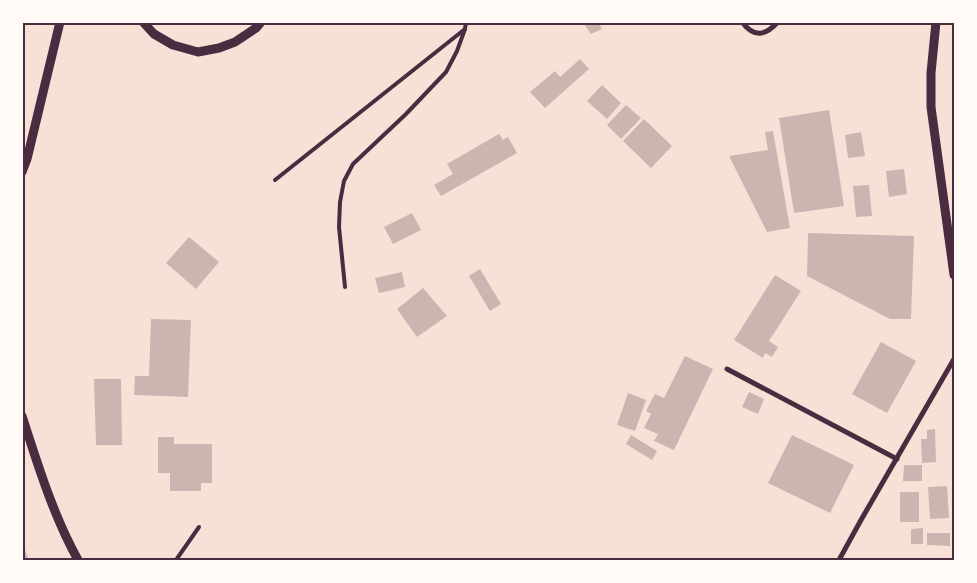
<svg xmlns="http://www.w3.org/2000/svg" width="977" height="583" font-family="'IBM Plex Sans',sans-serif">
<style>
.building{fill:#ccb4b1}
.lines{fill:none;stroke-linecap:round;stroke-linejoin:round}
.service{stroke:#4a2c40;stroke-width:4}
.minor{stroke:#4a2c40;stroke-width:5}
.tertiary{stroke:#4a2c40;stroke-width:9}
.neatline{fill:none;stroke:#4a2c40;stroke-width:2}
</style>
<rect width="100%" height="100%" fill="#f7e1d7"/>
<g class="building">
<path d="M583,22H598L602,29L591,34Z"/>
<path d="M580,59L589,69L545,108L530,92L555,71L560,77Z"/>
<path d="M602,85L621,103L607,119L587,101Z"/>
<path d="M626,105L641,118L621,139L607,125Z"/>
<path d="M829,110L844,206L794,213L779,118Z"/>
<path d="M644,119L672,146L651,168L623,141Z"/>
<path d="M773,131L790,228L767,232L729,156L768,150L765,132Z"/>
<path d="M861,132L865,156L848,158L845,135Z"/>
<path d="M499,134L503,140L508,137L517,153L441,196L434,185L453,174L447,164Z"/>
<path d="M904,169L907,194L889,197L886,171Z"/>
<path d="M869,185L872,216L856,217L853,186Z"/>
<path d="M412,213L421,230L393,244L384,227Z"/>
<path d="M808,233L914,236L911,319H890L807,276Z"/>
<path d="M189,237L219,262L196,289L166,263Z"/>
<path d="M480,269L501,304L490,311L469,276Z"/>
<path d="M402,272L405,287L379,293L375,278Z"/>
<path d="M775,275L801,291L769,341L778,347L772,357L765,353L763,358L734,340Z"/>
<path d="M423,288L447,316L417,337L397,309Z"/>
<path d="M151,319L191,320L188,397L134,395L135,376H149Z"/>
<path d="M881,342L916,361L887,413L852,394Z"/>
<path d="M685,356L713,369L674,450L654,441L658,434L644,428L651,414L646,411L655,394L664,398Z"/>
<path d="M94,379H121L122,445H96Z"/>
<path d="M749,392L764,399L758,414L742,407Z"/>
<path d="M628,393L646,400L635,431L617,425Z"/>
<path d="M935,429L936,462L922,463L921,439H927V430Z"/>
<path d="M631,435L657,451L652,460L626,444Z"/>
<path d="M792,435L854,465L830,513L768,483Z"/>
<path d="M158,437H174V444H212V483H201V491H170V473H158Z"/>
<path d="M904,465H922V481H903Z"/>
<path d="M947,486L949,518L930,519L928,487Z"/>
<rect x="900" y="492" width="19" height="30"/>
<path d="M923,528V544H911V529Z"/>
<path d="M927,533H950V546L927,545Z"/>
<path d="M22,545H23L29,560H22Z"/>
</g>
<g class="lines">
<g class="service">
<path d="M275,180L465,29"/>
<path d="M345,287L339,227L340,202L344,181L353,164L406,114L446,72L457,51L465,29L466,22"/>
<path d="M176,560L199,527"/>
</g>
<g class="minor">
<path d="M742,22C754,38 765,36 778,22"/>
<path d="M727,369L897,459"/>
<path d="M839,560L861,520L954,359"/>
</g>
<g class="tertiary">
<path d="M143,22L154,34L173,45L198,52L219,48L235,42L256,28L261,22"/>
<path d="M936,22L931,73V107L954,275"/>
<path d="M22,172L27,159L60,22"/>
<path d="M22,416C38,465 53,515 78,560"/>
</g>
</g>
<rect width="977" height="583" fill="none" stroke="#fffaf5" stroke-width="48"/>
<rect x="24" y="24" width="929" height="535" class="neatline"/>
</svg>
